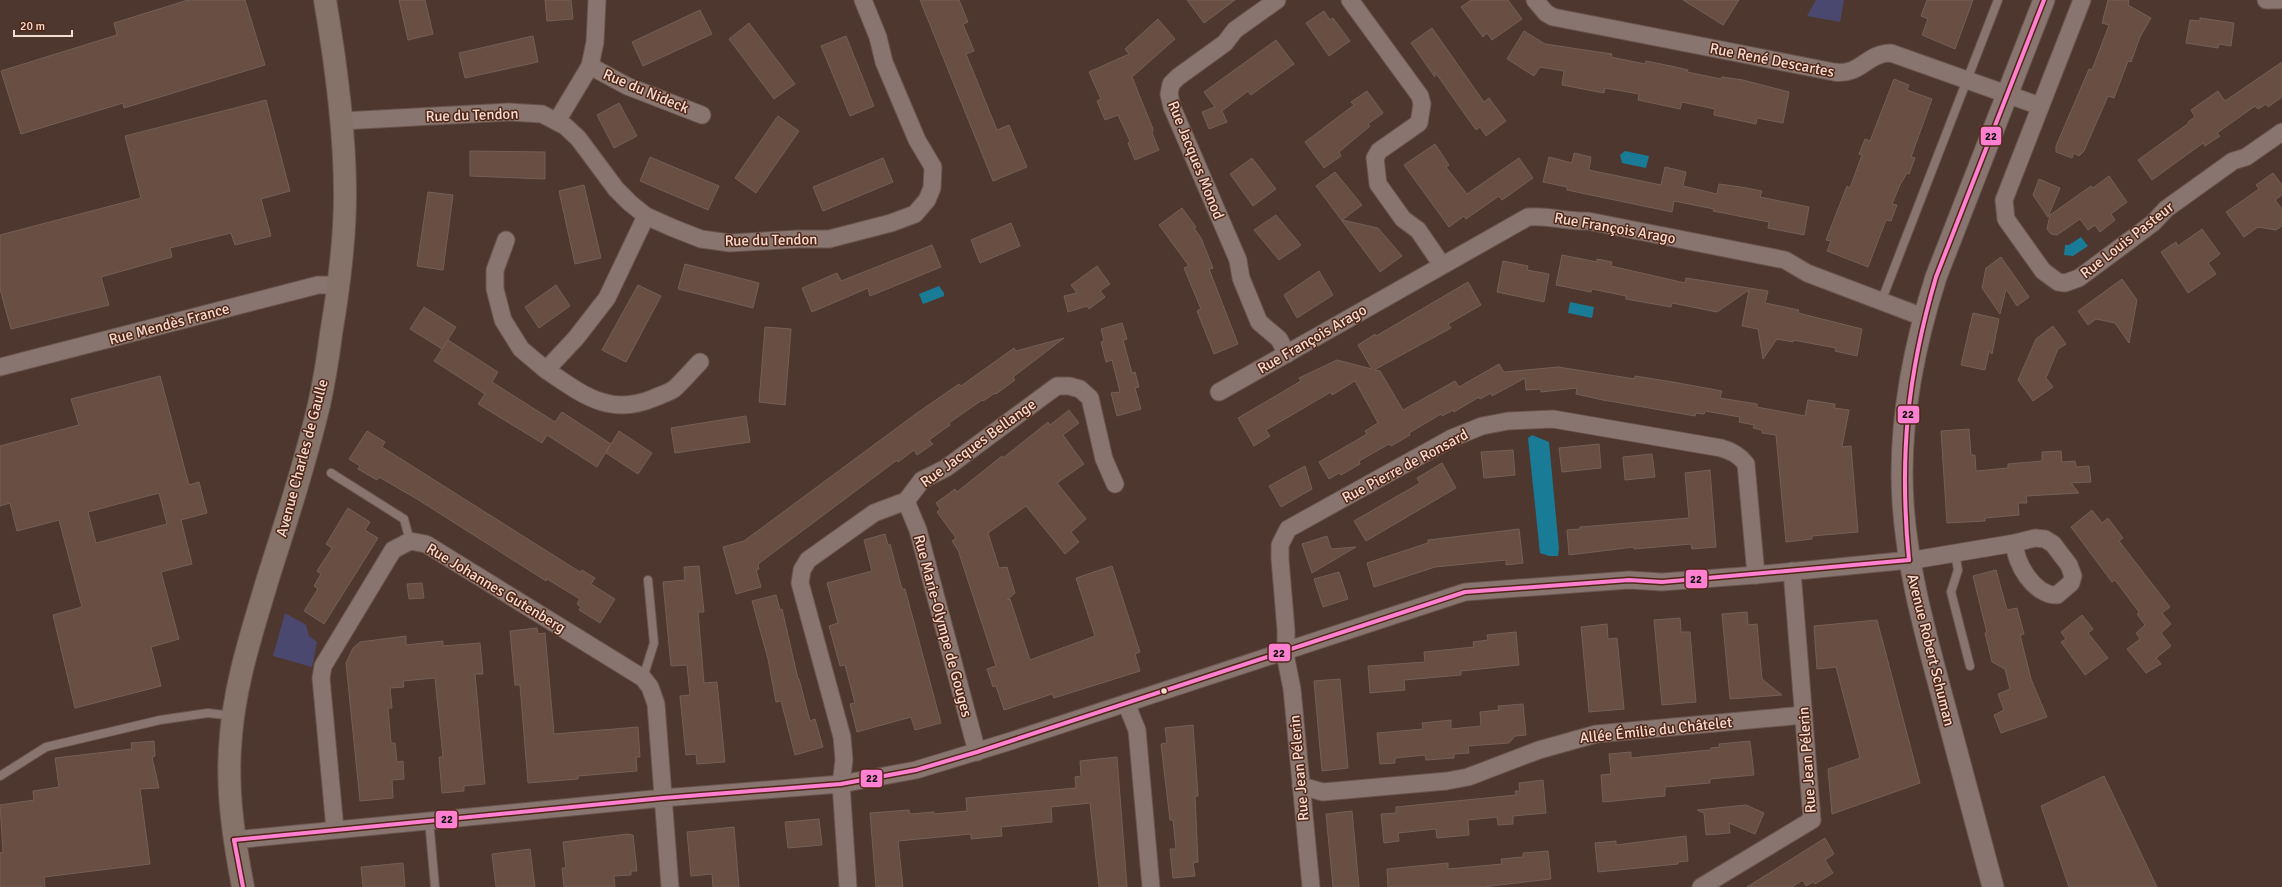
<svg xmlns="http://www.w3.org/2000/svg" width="2282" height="887" font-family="Signika,sans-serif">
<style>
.green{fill:#4b4870}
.water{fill:#197b95}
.building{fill:#684e43;stroke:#745f58;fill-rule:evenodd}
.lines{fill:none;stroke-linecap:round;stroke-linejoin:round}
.service-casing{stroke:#69544d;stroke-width:10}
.minor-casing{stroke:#69544d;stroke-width:19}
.tertiary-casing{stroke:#69544d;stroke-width:23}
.secondary-casing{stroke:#69544d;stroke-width:24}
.service{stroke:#88756f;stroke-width:8}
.minor{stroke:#88756f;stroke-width:17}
.tertiary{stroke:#88756f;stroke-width:21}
.secondary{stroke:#85736a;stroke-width:22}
.bus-1-casing{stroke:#502717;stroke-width:7}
.bus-1{stroke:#ff80d1;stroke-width:4}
.bus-dot{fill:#f6dbd1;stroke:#502717;stroke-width:1.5}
.labels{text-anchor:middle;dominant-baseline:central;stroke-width:3;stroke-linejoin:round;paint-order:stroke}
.street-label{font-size:15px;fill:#f6dbd1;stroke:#502717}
.line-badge{stroke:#502717;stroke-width:1.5}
.pale-badge-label{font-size:11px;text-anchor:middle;font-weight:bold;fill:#111}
</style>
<rect width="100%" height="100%" fill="#4e372e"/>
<g class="green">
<path d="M1816,0H1844L1840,22L1807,16Z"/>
<path d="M285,613L306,625L309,636L317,642L312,667L273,656Z"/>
</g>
<g class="water">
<path d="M1625,151L1649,156L1646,168L1622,163L1620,155Z"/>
<path d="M2081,237L2088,246L2073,256L2064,255L2065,245H2069Z"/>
<path d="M939,286L944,293V296L923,304L919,294Z"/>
<path d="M1570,302L1594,307L1592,318L1568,313Z"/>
<path d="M1532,435L1549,442L1559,549L1558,556H1549L1540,553L1528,438Z"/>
</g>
<g class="building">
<path d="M188,0H245L265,65L124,108L123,103L21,134L1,71L117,35L114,23Z"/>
<path d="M399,0H425L433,34L408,40Z"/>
<path d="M545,0H571L573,19L547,21Z"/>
<path d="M920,0H959L968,22L963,24L974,51L966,54L997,130L1009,125L1027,167L993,181Z"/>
<path d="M1187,0H1235L1204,23Z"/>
<path d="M1471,0H1508L1522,19L1492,40L1487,33L1483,37L1461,7Z"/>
<path d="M1683,0H1739L1723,25Z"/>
<path d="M1927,0H1973L1955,49L1922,35L1928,19L1921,16Z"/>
<path d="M2108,0H2129L2128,5L2151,18L2140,37L2131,62L2128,61L2114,98L2108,96L2084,151L2079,156L2074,153L2072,158L2056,152V146L2089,69L2092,70L2109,25L2102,23Z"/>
<path d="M700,10L712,34L643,66L632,42Z"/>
<path d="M1324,11L1330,20L1333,18L1350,41L1329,56L1306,23Z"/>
<path d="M2200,18L2234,23L2231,46L2219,44L2218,48L2186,43L2190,20L2200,21Z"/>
<path d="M1158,19L1175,39L1132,77L1153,129L1152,133L1159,150L1135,160L1128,143L1130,141L1118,115L1105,120L1097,101L1101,99L1089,72L1129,54L1125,49Z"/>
<path d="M749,23L795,84L774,99L729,39Z"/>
<path d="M1432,28L1484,102L1489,98L1506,121L1486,136L1480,127L1476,130L1435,72V77L1411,43Z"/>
<path d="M1524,31L1545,44L1612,54L1611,57L1645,64L1646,61L1671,66L1688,70L1687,72L1721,79L1722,77L1743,80L1789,92L1783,123L1757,118L1756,124L1714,115L1715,109L1682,102L1680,109L1638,100L1639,94L1605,88L1604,93L1562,85L1564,71L1540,67L1534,76L1507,59Z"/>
<path d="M533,36L538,62L465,78L459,53Z"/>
<path d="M846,36L874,106L850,116L821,46Z"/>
<path d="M1276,40L1294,64L1251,95L1248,91L1222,111L1227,122L1209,129L1202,112L1215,107L1204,92Z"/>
<path d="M2282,62V97L2268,107L2266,104L2258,109L2255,106L2217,133L2220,136L2205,146L2203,143L2152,180L2138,160L2189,123L2188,122L2195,117L2191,110L2218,91L2225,101Z"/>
<path d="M1894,79L1909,85L1907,90L1932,99L1911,157L1915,158L1909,174L1907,173L1900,185L1892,204L1897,205L1891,221L1886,220L1868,267L1827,251L1831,241L1826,240L1847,186L1850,188L1862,155L1859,154L1865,139L1870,141Z"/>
<path d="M1367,91L1383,113L1368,124L1370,126L1339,152L1341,156L1324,168L1305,142L1354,105L1351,102Z"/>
<path d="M266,100L290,191L261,199L271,236L235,245L231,233L170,248L172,257L101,277L109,305L11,329L0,289V235L141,198L125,136Z"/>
<path d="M619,103L637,136L614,148L597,115Z"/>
<path d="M778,116L799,131L756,193L735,178Z"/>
<path d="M1435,144L1449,165L1446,167L1467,194L1519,158L1533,178L1502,200L1499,196L1466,219L1464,216L1449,227L1404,165Z"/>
<path d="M470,151L545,152V179L470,176Z"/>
<path d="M1574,153L1591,157L1589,170L1661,185L1665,167L1686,172L1683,186L1717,194L1719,184L1741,187L1762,191L1760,197L1809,207L1804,235L1768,228L1769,222L1713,211L1714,209L1674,201L1672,212L1567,190V187L1543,182L1549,157L1572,163Z"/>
<path d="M650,157L719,186L708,210L640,181Z"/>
<path d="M883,158L893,182L823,211L813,187Z"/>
<path d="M1252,158L1276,189L1253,206L1230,174Z"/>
<path d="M1335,172L1362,205L1342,220L1378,228L1402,256L1380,272L1316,186Z"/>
<path d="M2273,173L2282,185V195L2275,200L2282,209V226L2276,230L2258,227L2244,237L2226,212L2259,189L2256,185Z"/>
<path d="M2109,176L2127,202L2111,214L2115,220L2100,232L2095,225L2088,230L2080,219L2057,235L2051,234L2047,229L2050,215L2091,186L2093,188Z"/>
<path d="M2039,179L2060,188L2048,217L2033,195Z"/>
<path d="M584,185L601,258L575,264L559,191Z"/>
<path d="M428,192L453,195L443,270L417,266Z"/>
<path d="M1182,208L1196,227L1194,228L1201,238L1213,268L1209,269L1238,344L1214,354L1197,311L1201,309L1184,268L1189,266L1159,225Z"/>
<path d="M1276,215L1301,245L1279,260L1254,230Z"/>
<path d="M1011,223L1020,246L980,263L971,240Z"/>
<path d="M2202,229L2220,254L2208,263L2216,274L2188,293L2161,252L2176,242L2178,246Z"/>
<path d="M932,245L941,267L870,296L868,288L812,312L802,288L837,273L841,281Z"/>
<path d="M1562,255L1597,262V259L1612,262L1611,266L1685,283L1686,278L1768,291L1765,303L1799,310L1798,313L1862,329L1857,356L1835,351L1836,348L1793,340V342L1777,339L1763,359L1758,329L1742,326L1749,290L1717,312L1672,303L1671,307L1626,299V296L1592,289L1591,292L1556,285Z"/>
<path d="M2001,257L2029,297L2017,306L2006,289L2000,314L1982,288L1986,268Z"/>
<path d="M1503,261L1528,266L1527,270L1549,274L1544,302L1497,292Z"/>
<path d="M685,264L759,283L753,308L678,289Z"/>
<path d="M1097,266L1110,284L1100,291L1105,297L1089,309L1087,306L1068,312L1064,296L1077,293L1071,285Z"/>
<path d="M1319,271L1333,295L1297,318L1284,295Z"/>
<path d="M2122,279L2137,300L2129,343L2115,323L2096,319L2088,325L2078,311Z"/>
<path d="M1468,282L1481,305L1448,324L1451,328L1374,370L1380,371L1403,410L1455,381L1459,387L1499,364L1504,372L1558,367L1635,379V376L1673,382L1722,391L1720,398L1757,404V407L1805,416L1808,400L1835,404L1834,408L1849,410L1842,447L1851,446L1858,532L1812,536V539L1786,542L1776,435L1762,433V430L1753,428L1754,425L1739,422L1740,417L1705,411L1704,414L1696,413L1695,416L1603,400L1576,394L1577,388L1541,392V389L1526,390L1525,378L1492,396L1491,393L1480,399L1479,397L1454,412L1453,410L1442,416L1441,414L1409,433L1410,435L1391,446L1389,444L1359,461L1360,464L1341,475L1339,473L1329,479L1319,462L1367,434L1365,431L1378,423L1355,381L1332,395L1331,392L1266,430L1270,436L1254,446L1238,418L1301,381L1299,378L1337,360L1372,369L1358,345L1375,334L1376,336Z"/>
<path d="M556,285L570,306L539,328L525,307Z"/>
<path d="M638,285L661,296L626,362L602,350Z"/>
<path d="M424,307L456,327L442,349L410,329Z"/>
<path d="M1973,313L1999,319L1992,354L1989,351L1985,370L1961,365Z"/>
<path d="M1122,323L1127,339L1123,340L1132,373L1135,372L1139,387L1135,388L1141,409L1117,416L1111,393L1120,392L1112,360L1106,362L1101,342L1104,341L1101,329Z"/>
<path d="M2053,326L2066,344L2058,349L2046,378L2053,387L2033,401L2018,380L2036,339Z"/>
<path d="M765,327L791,329L785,405L759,402Z"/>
<path d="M1064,338L1013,377L1015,380L996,394L995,393L983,401L982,400L949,423L950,425L929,440L933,444L917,455L914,450L898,462L897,460L758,564L759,569L756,570L761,587L736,594L723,547L744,541L917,413L959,384L961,386L1014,348L1016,351Z"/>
<path d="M448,340L498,372L492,382L555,422L562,412L611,444L619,431L652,453L638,474L606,453L610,445L597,467L547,435L542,443L478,404L485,394L434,361Z"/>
<path d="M160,376L189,485L199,482L207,513L181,520L192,564L161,572L179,639L151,647L161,686L75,708L53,615L82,607L59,520L17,531L10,503L0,506V446L79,425L71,399ZM159,493L167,524L96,543L88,512Z"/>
<path d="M1069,410L1079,423L1063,435L1084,464L1057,483L1086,519L1071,532L1079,542L1065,554L1026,506L988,533L999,568L1007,567L1015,593L1007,600L1010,599L1030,660L1095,636L1076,578L1112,566L1140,652L1135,654L1140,671L1054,698L1052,694L1004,710L996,686L993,687L987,669L996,666L958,550L952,541L956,538L937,512L940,509L936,503L955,489L957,492L1002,456L1003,458L1048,422L1050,425Z"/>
<path d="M746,416L750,442L675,453L671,428Z"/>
<path d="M1969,429L1971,455H1975L1976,471L2008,468V464L2042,461V452L2061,451L2062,462L2075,461L2076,467L2089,466L2091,482L2071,483L2079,493L2026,496L2027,503H2018L2019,515L1985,518V521L1947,523L1941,431Z"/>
<path d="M367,431L385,442L382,447L580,572L582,570L595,578L591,584L615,599L600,623L579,610L581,607L577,604L580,599L547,579L546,581L417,499L379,477L377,480L358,469L360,466L349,459Z"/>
<path d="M1599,444L1601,468L1562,472L1559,448Z"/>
<path d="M1513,450L1515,475L1484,478L1481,452Z"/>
<path d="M1652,454L1655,477L1625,480L1623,457Z"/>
<path d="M1442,463L1456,488L1366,541L1354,521L1420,483L1417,478Z"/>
<path d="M1305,466L1312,489L1281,507L1269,486Z"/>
<path d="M1710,470L1716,547L1692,549L1691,544L1634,549V547L1569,555L1567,530L1580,529V527L1689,518L1685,473Z"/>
<path d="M348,508L370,522L365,530L378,538L324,624L304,611L318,589L314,586L321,574L317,571L332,548L326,544Z"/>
<path d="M2092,510L2102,523L2108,518L2123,538L2119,541L2170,607L2162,613L2171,624L2161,633L2171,646L2156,658L2161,664L2146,673L2127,649L2140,639L2136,633L2145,625L2137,614L2139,612L2115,580L2112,582L2071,527Z"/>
<path d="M1519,529L1523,563L1506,565V560L1435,567L1374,587L1367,563L1428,543V540Z"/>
<path d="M885,534L888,545L890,544L902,589H905L941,723L915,730L911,717L857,732L850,704L855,703L845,665L840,666L829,626L838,623L827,583L872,571L864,540Z"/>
<path d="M1327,536L1331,549L1356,547L1312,573L1302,544Z"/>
<path d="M699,566L704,612H698L704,683L717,682L725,762L697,764L696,754L686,755L680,696L690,695L687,665L671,666L663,582L685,580L684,567Z"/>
<path d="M1996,570L2007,610L2017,608L2024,634L2020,635L2031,679L2047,717L2001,733L1994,715L2004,710L1998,694L2010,689L2005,669L1992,662L1985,633H1987L1973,576Z"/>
<path d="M1339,572L1348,599L1323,607L1314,579Z"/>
<path d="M422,583L424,598L409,599L407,584Z"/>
<path d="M776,595L780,610L782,609L798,679H799L810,721L815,719L823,747L795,755L781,701L776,702L768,659L752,601Z"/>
<path d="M1747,612L1748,625L1757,624L1762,679L1782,695L1730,699L1722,614Z"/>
<path d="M2082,615L2093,629L2088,633L2108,658L2085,675L2061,642L2066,639L2061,632Z"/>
<path d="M1680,618L1681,632H1690L1696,702L1662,705L1654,620Z"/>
<path d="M1877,620L1920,783L1832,814L1828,769L1860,758L1836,667L1817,669L1814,626Z"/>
<path d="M1607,624L1608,639L1617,638L1624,709L1589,712L1581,627Z"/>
<path d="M537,628L538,634L545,633L554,734L638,727L640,757H636L637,771L578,776V779L528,783L520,685H515L510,631Z"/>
<path d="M1516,632L1519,665L1461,671V675L1404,680L1405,690L1370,693L1368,666L1425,662L1424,652L1474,647L1473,642L1488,640L1487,635Z"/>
<path d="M406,636V645L443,641V646L480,643L483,674H475L485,784L464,786V791L442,793L439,757H443L435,678L403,681L404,687L390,688L392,708H388L391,743H395L397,762L403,761L404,779L392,780L393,798L360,801L346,663L353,648L360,642Z"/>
<path d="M1340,679L1348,768L1322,771L1314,681Z"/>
<path d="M1523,704L1526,735L1515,736L1509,743L1468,746L1469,753L1454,754V758L1426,760L1425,755L1395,758V763L1380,764L1377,733L1423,729L1422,723L1451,720V729L1481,726L1480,712L1499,710L1498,706Z"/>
<path d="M1193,725L1198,796H1195L1198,862L1193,863L1195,876L1173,878L1170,849H1176L1173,820H1170L1161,744L1167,743L1165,728Z"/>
<path d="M154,741L155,756L152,757L159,788L140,789L150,864L44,877L45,887H0V853L3,852L0,805L34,800L33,791L59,787L55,758L132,749L131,743Z"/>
<path d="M1750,741L1754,775L1710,779V783L1665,787V796L1603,802L1601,775L1611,774L1609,754L1631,752V758L1699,751L1711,750V748L1720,747L1719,744Z"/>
<path d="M1117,757L1127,887H1099L1090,803L1051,807L1052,822L1001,827L1002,836L971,839V834L898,841L903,887H876L870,813L909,810L910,814L934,812V814L967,811L966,798L1076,788L1075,777L1081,776L1080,761Z"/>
<path d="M2104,776L2157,887H2069L2041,806Z"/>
<path d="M1543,780L1546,813L1513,816V824L1498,825L1497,817L1468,820L1469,835L1437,838L1436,829L1398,833L1399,841L1384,843L1381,814L1396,813V807L1516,795L1515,791H1520L1519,783Z"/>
<path d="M1746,805L1764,813L1755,834L1729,823L1730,833L1706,835L1704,813L1697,810Z"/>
<path d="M1352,811L1359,887H1333L1326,814Z"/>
<path d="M819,819L822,845L788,848L785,822Z"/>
<path d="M734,827L739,887H713L712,874L691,876L687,832Z"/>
<path d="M627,834L633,835L637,871H631V875L614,876L615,887H564L562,868H566L563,842Z"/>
<path d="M1686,836L1688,861L1678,862V864L1598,872L1595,843L1616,841V845Z"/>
<path d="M1825,838L1834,854L1825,860L1833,873L1815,884L1813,882L1806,886L1803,880L1792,887H1747Z"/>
<path d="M530,849L535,887H496L492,854Z"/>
<path d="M1548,851L1551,879L1483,887H1388L1387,869L1448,863V869L1502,864L1501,859L1523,857V853Z"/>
<path d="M403,863L405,887H363L361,867Z"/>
</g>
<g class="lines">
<defs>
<g id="service">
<path d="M1881,302L1998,0"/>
<path d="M331,473L404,519L410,541"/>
<path d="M1955,553L1958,570L1951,592L1970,666"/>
<path d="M643,678L654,643L648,580"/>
<path d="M0,776L46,747L160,720L208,713L233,716"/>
<path d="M429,820L435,887"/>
</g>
<g id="minor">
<path d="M1277,0L1235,30L1225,43L1178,77L1171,84L1169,94L1172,107L1238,260L1241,278L1259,322L1279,339L1287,354"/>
<path d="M1350,0L1420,96L1422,104L1419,123L1379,151L1375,158L1378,184L1403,219L1418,230L1442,265"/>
<path d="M1535,0L1546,13L1553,17L1834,72C1861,76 1866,53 1891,53L2040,106"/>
<path d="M2082,0L2004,200L2006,219L2043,271L2058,282L2065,283L2079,278L2153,223L2166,209L2233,161L2246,157L2282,132"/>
<path d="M2266,0H2279"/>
<path d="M590,66L627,86L702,115"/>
<path d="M342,121L509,112L542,114L565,126L578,138L616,189L630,203L646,216L673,228L701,239L730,243L798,239H829L891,223L915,214L927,200L932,188L933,167L917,140L884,62L878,37L863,0"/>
<path d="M557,121L590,66L595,42L597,0"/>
<path d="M506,240L495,270V289L503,320L521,349L546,370L576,338L607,298L646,216"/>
<path d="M0,367L318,285H339"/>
<path d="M546,370C582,394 609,417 654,398C660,395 668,393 674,389C683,381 691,371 700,362"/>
<path d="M1219,392L1528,217C1549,215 1567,222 1588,221L1785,260L1807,273L1923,317"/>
<path d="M906,501L918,530L977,752"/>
<path d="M1126,703L1137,730L1151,887"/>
<path d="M1301,786L1323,792L1447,781L1468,777L1539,750L1596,734L1804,715"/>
<path d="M335,829L321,678L323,666L393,550L410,541L426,544L643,678L650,687L656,704L670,887"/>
<path d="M234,840L663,798L841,784L916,770L1011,741L1465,592L1629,580L1662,582L1756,575L1920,559L2015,543L2035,538L2045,539L2053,544L2069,565L2073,576L2071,583L2057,595C2035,596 2014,563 2015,543"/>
<path d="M848,887L841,784L844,760L842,737L800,583L802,570L808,560L874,513L906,501L922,480L946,468L1057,386H1069L1080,389L1090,398L1104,459L1115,484"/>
<path d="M1311,887L1292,689L1286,659V630L1280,559V545L1288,529L1452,438L1482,426L1508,421L1553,419L1721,448C1732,451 1739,455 1746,464L1756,575"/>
<path d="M1701,887L1812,820L1792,571"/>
</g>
<path id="tertiary" d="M1993,887C1976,823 1959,760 1942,696C1925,632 1907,568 1903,502C1898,425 1913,349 1936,277L2044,0"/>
<path id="secondary" d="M243,887C234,840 227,795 230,748C233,688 252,632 269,575C287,519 305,463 319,405C324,382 328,358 331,334C339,287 345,241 345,194C345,129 336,64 325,0"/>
</defs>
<use href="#service" class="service-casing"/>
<use href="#minor" class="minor-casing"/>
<use href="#tertiary" class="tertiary-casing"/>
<use href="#secondary" class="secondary-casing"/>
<use href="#service" class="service"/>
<use href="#minor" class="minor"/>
<use href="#tertiary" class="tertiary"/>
<use href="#secondary" class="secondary"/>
<defs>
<g id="bus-1">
<path d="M1909,560C1899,458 1907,376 1936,277L2044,0"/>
<path d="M234,840L663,798L841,784L916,770L977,752L1465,592L1629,580L1662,582L1909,560"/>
<path d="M234,840L243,887"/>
</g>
</defs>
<use href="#bus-1" class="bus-1-casing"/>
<use href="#bus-1" class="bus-1"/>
</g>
<circle class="bus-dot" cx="1164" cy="691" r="3.5"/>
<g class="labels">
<g class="street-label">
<text transform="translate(1772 60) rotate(11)">Rue René Descartes</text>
<text transform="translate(646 91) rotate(23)">Rue du Nideck</text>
<text transform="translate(472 115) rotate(-2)">Rue du Tendon</text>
<text transform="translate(1196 160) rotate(68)">Rue Jacques Monod</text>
<text transform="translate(1615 228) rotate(10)">Rue François Arago</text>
<text transform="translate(771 240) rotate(-1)">Rue du Tendon</text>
<text transform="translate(2127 240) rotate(-38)">Rue Louis Pasteur</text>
<text transform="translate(169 324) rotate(-15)">Rue Mendès France</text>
<text transform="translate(1312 339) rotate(-30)">Rue François Arago</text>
<text transform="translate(978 443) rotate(-36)">Rue Jacques Bellange</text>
<text transform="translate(302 458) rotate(-75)">Avenue Charles de Gaulle</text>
<text transform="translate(1405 466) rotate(-28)">Rue Pierre de Ronsard</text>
<text transform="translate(496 588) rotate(31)">Rue Johannes Gutenberg</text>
<text transform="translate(943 626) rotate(75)">Rue Marie-Olympe de Gouges</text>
<text transform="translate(1931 650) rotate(76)">Avenue Robert Schuman</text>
<text transform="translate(1656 730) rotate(-6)">Allée Émilie du Châtelet</text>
<text transform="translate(1807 760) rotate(-94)">Rue Jean Pélerin</text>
<text transform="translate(1299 768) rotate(-95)">Rue Jean Pélerin</text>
</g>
</g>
<g class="line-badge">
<rect x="1980" y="126" width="22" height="20" rx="4" fill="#ff80d1"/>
<rect x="1897" y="405" width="23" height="19" rx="4" fill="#ff80d1"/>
<rect x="1685" y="569" width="23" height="20" rx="4" fill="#ff80d1"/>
<rect x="1268" y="643" width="23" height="19" rx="4" fill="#ff80d1"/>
<rect x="860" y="769" width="23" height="19" rx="4" fill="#ff80d1"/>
<rect x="435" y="810" width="23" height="19" rx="4" fill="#ff80d1"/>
</g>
<g class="pale-badge-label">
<text x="1991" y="140">22</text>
<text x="1908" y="418">22</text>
<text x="1696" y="583">22</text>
<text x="1279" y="657">22</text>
<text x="872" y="782">22</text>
<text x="447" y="823">22</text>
</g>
<path d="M14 30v6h58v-6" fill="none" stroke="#f6dbd1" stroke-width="2"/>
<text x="20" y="30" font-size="12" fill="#f6dbd1" stroke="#502717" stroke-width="3" paint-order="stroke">20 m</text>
</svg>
